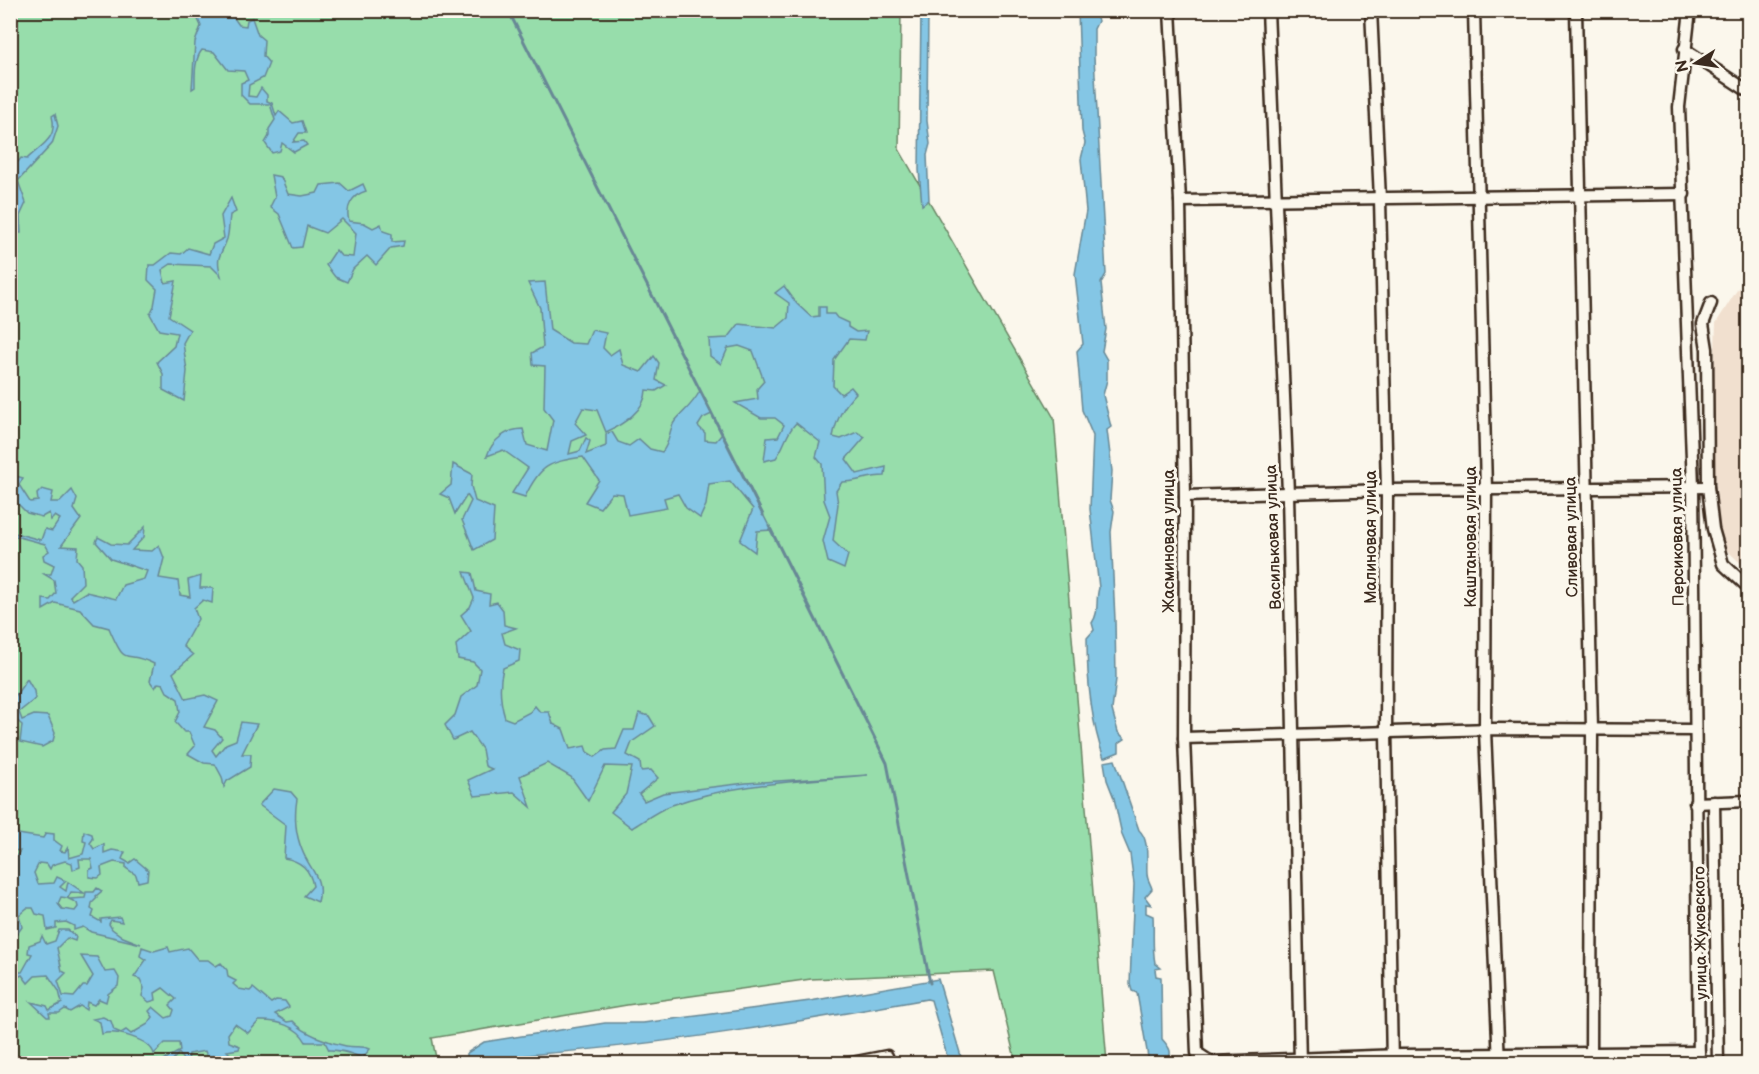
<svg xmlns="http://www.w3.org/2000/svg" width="1759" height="1074" font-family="'Balsamiq Sans',sans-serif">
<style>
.built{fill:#f1e0cf}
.green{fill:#97ddab;stroke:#698464;stroke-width:1.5}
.water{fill:#84c6e5;stroke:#678895;stroke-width:1.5}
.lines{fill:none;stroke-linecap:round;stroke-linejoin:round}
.stream{stroke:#678895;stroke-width:3}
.minor-casing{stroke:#3b2a1e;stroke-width:15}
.minor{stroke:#fbf7ec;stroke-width:10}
.labels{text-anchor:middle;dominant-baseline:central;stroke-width:6;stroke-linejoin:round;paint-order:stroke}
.street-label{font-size:16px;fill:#3b2a1e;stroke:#fbf7ec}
</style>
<rect width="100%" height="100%" fill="#fbf7ec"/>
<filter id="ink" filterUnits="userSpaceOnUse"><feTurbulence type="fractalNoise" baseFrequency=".0167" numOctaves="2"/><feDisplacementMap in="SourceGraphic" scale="12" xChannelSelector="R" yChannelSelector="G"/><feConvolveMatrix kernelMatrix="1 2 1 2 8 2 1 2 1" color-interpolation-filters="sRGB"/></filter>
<g filter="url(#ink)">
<path class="built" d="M1744,279L1748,280V570L1720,544L1712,429L1716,323Z"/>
<path class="green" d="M10,11H901L899,149L1054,418L1107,1063H1016L994,971L811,979L627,1005L432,1038L437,1063H11Z"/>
<g class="water">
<path d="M206,10L229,11L239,25L246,26L247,20L252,18L258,35L264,40L263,56L269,63L263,78L249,85L248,96L256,97L261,88L267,95V101L272,103L276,116L279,111L293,123L302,121L306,133H299L293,142L304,141L307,145L294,152L282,143L280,151L272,153L265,143L269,136V129L275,120L270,104H250L241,95V83L248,80L244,71L228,70L214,52L202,50C194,60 195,75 195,87L192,89L195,42L201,26L197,17Z"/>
<path d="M921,11H928L927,121L930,144L927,155L929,200L922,205L919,170Z"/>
<path d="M1078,11H1094L1098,21L1094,29V57L1106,274L1101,283L1106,329L1102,351L1107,360V380L1103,395L1111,427L1107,430L1112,471L1110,500L1114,511L1111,532L1115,620L1116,679L1112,710L1118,732L1125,739L1119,743V752L1104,758C1090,720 1087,679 1087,638L1094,630L1092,623C1100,611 1095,601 1099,588L1090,509L1093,436L1082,410L1077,351L1083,344L1075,274L1086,211L1081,159L1085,143L1082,131Z"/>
<path d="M55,114L58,126L52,144L18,181L26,203L20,216L21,233H16L11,261V161L18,162L21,158L27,159C42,144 58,139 52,116Z"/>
<path d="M271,175L281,177L288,194L302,196L317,193L321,185L340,183L349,191L363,184L366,191C352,195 345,207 349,221L364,223L373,228L381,224L383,231L392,234V242L404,241L403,246L391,248L376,265L367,256L353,269L347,282L335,277L326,265L336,250L341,256L353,257L356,233L342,219L325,233L307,226L302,247L293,248L279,214L270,207L275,197Z"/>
<path d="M231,198L236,212L230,215C229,223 229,232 227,239C221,257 215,255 221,276L211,266L171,264L162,270L165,283L176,281L169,316L190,330L183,343L187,371L184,401L163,390V374L157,362L174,346L177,333L159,330L150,314L154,306L157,289L148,280L149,265H155L171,253L181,254L188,248L209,254L213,244L224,238L221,216Z"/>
<path d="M545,282L550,330L571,343L586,344L592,330L606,333L603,348L610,355L619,349L623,365L641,372L654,356L659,363L656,380L666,385L656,391L646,390C646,410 622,425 606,432L597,410L583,408L575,423L586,435L572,441L569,454L580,451L586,438L590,441L586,454L606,446V434L612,432L618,442L629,446L639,439L650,449L662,452C671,442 668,430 675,421C685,409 691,407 700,391L712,414L703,418L698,426L705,433V440L716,441L722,434L771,530L757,531L755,552L740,541L753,509L730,481L709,484L706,505L700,518L686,508L678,494L664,498L667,508L628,515L623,494L612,493L600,508L585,502L599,480L583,457C549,462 540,465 525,497L512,493L528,468L503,450L487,456C492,440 507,429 523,429L527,445L547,451L553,420L544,408L545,366L533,365L532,353L543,347L540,308L528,283Z"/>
<path d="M784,286L797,304L811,317L819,316V307H826V314H834L837,318L848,323V327L856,332L867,331L865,340L849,339L834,360L833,386L841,394L851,387L856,393C844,405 836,420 833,437L841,439L857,432L865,437L846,459L857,474L886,467L885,476C866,476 860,482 842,482L836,491L838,504L833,541L848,555L844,569L828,562L823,541L830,516L824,500L822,464L816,457L820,442L796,423C786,433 785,446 776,458L764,461L767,438L778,437L784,425L775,418H761L735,403L758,399L757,389L764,381L753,351L739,346L728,348L721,364L710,356L709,339L728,338L739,324L776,328L788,318L789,303L775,293Z"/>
<path d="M453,464L472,474L471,486L475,501L494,509L492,540L474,550L462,520L471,501L467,495L455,514L449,498L440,494L451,485Z"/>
<path d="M12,475L23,478L19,485L30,502L38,501L37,494L42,489L53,492L51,502H60L72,490L77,499L74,509L81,519L61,546L78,547L77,559L82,565L83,583L70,596L73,600L86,592L116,599L123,585L144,579L147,571L111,559L96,542L98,537L111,544L127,545L145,527L144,537L132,550L152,551L159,545L164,558L159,578L178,581L180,595L190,597L188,580L201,576L200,588H213L212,603L203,600L194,608L198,619L183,646L193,655L173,673L186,699L205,695L218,701L204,727L215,730L222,738L212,750L216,756L226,744L236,740L241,722L257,724L242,754H251L250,767L227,781L224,787L222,777L215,764L204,763L188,754L195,746L189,732H184L175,722L180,712L178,699L167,692L163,684L158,683L155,688L150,681L154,664C122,648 127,670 109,628L94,624L80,609L55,603L43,610V599L50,600L56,593L54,580L44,574H51L54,565L44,560L43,555L49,551L45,544L11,535V532L41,540L45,529L52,531L60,519L55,516L51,520L49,513L42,517L27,513L17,503L11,502Z"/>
<path d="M464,572L472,573L476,591L490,594L489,604L497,602L503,610L504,625L516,628L502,633L505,644L520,650L519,661L503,668C499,684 500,702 505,718L513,721L530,712L535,706L540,712H549L553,724L563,729L570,749L585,746L587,752L595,757L605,750L616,749L624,730H634L639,713L649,716L655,726L632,742L627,755L640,762L641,771L651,770L658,778L639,794L644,801L663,793L746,783L868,775C803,781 734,783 672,805C658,810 645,820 632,828L611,812L626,794L632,767L605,766L588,801L571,777L547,763L520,776L531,807L514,792L475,796L468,780L492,769L485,766L482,749L470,732L453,740L445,725L455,715L461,697L477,685L480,669L473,662L458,659L456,645L471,631L461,615L470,607L474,598Z"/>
<path d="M27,679L34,691L35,699L19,712L22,720L34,715L48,716L55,733L53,741L42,747L20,742L22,725L11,715V702Z"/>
<path d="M1115,760L1139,830C1150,840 1146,861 1147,874C1147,880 1151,884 1152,889L1145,897L1151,905L1146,904V913L1153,916C1154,932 1152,948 1155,963L1161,968L1155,969L1156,976L1161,977L1162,1039C1170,1048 1173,1052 1167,1063H1149L1137,993L1132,991L1130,984L1134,884L1130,854L1122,835L1114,798L1107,780L1104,762Z"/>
<path d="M274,789L291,792L297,799C294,817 295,833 302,850C310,871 324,877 318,902L304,896L313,886C310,869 301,861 284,858L286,825L259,805Z"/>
<path d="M16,826L18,834L43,838L46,833L54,834V840L62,846L60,851L65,852L68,847L69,858L83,854L86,842L83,841L84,831L92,834L93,839L90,843L94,849L104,844V853L112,850L125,852L122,859L129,863L135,859L148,870L147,880L138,882L136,875L126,868V864L114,862L101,867L102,875L98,878L89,877V870L93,868L91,859H79L80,867L73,870L72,863L65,861L52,865L50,869L47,864L39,863L34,873L38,884L54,883L57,877L66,881L60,887L66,891L68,882L84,893L71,892L68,898L61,897L58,904L62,909L75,911L78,907L77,903L69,899L85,898L86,892H94L97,888L102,891L96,896L97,898L92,903L91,909L94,911L92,917L101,922V919L120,917L122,922L111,920L109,924L112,929L123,937L141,944L91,932L83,927L74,930V926L66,922L56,923V928L47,930L45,916L36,914L33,908H27L19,915L22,927L17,934L11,932V863L20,851L13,850L11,843V827Z"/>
<path d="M59,930H68L76,937L75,941L67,938L57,948L62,971L66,973L58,981L63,996L74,997L83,986H87L93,976L81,956L97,957L105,972L115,971L119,978L118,986L108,994L106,1002L99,999L94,1005L87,1002L86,1010L80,1006L70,1012L65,1009L59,1013H49L50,1017H47L31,1002L47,1006L49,1010L62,1003L59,991L48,975L35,976L28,983L22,975L11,980L15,985L11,986V957L18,965L15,972H22L32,954L28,953L29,945L40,941L42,936L46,944L55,941Z"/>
<path d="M142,947L154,951L168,947L170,952L188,948L198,960H208L216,966L221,963L227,970L228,977L236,981L233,984L239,989L250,991L253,988L271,1003L276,1000L285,1001L289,1007L275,1014L287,1022L293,1021C304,1034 330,1043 346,1046C356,1048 361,1045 370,1049L364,1056L387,1063C368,1064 350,1049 329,1050L325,1042H306C298,1026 276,1020 259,1021L248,1033L235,1024L228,1034L229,1042L240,1046L239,1049L227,1051L232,1056L225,1059V1063H216L213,1058L208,1060L205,1051L189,1054L188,1061L183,1060L179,1053L170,1063H155L156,1060L162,1061L180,1051L179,1043H165L154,1054C150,1039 115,1030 102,1034L100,1022L93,1019L103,1017L111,1021L114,1030L121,1033L126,1030L131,1034L148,1024L153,1017L149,1011L153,1007L166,1018L172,1016L174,1010L170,1005L176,999L163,988L155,993L156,1000L149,1002L142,996L144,988L140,979L134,977L146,960L140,956Z"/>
<path d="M938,979L963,1063H949L931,1000L927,999C798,1022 668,1044 538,1054C513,1056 490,1064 467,1063V1053L484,1042L605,1023H643L810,1001Z"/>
</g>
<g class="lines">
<g class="stream">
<path d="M508,10L763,515"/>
<path d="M769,526L887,763L930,983"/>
</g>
<defs>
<g id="minor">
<path d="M1170,10L1180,201L1185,496L1184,738L1197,1053L1211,1062"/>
<path d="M1268,10L1288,493L1300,1064"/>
<path d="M1371,10L1380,199L1387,490L1386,733L1392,1064"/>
<path d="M1474,10L1486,489L1485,730L1499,1064"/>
<path d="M1576,10L1592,729L1591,1064"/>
<path d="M1690,10L1679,107L1693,486L1699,1064"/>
<path d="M1684,49L1748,91"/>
<path d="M1180,201L1684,194"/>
<path d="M1711,303L1703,324L1707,349L1708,487L1713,529L1723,564L1748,587"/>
<path d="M1185,496L1387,490L1708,487"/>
<path d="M1184,738L1492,729L1695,730"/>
<path d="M1714,802L1718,1064"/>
<path d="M1695,803L1748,801"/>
<path d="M1211,1062L1401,1055L1699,1052"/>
<path d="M846,1064L887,1056L889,1064"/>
</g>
</defs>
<use href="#minor" class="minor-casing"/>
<use href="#minor" class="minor"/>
</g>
</g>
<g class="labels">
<g class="street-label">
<text transform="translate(1274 537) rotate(-92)">Васильковая улица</text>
<text transform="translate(1371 537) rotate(-90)">Малиновая улица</text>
<text transform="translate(1471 537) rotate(-90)">Каштановая улица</text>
<text transform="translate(1572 537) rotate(-91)">Сливовая улица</text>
<text transform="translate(1678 537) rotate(-91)">Персиковая улица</text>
<text transform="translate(1169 541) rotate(-90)">Жасминовая улица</text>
<text transform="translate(1701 933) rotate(-91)">улица Жуковского</text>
</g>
</g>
<rect width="1759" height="1074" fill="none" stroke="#fbf7ec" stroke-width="36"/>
<rect x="18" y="18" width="1723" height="1038" fill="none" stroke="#3b2a1e" stroke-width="2" filter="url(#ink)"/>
<g transform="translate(1696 63) rotate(258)" stroke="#fbf7ec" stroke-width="4.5" paint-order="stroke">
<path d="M0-4.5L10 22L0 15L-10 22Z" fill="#3b2a1e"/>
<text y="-9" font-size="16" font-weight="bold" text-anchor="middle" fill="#3b2a1e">N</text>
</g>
</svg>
